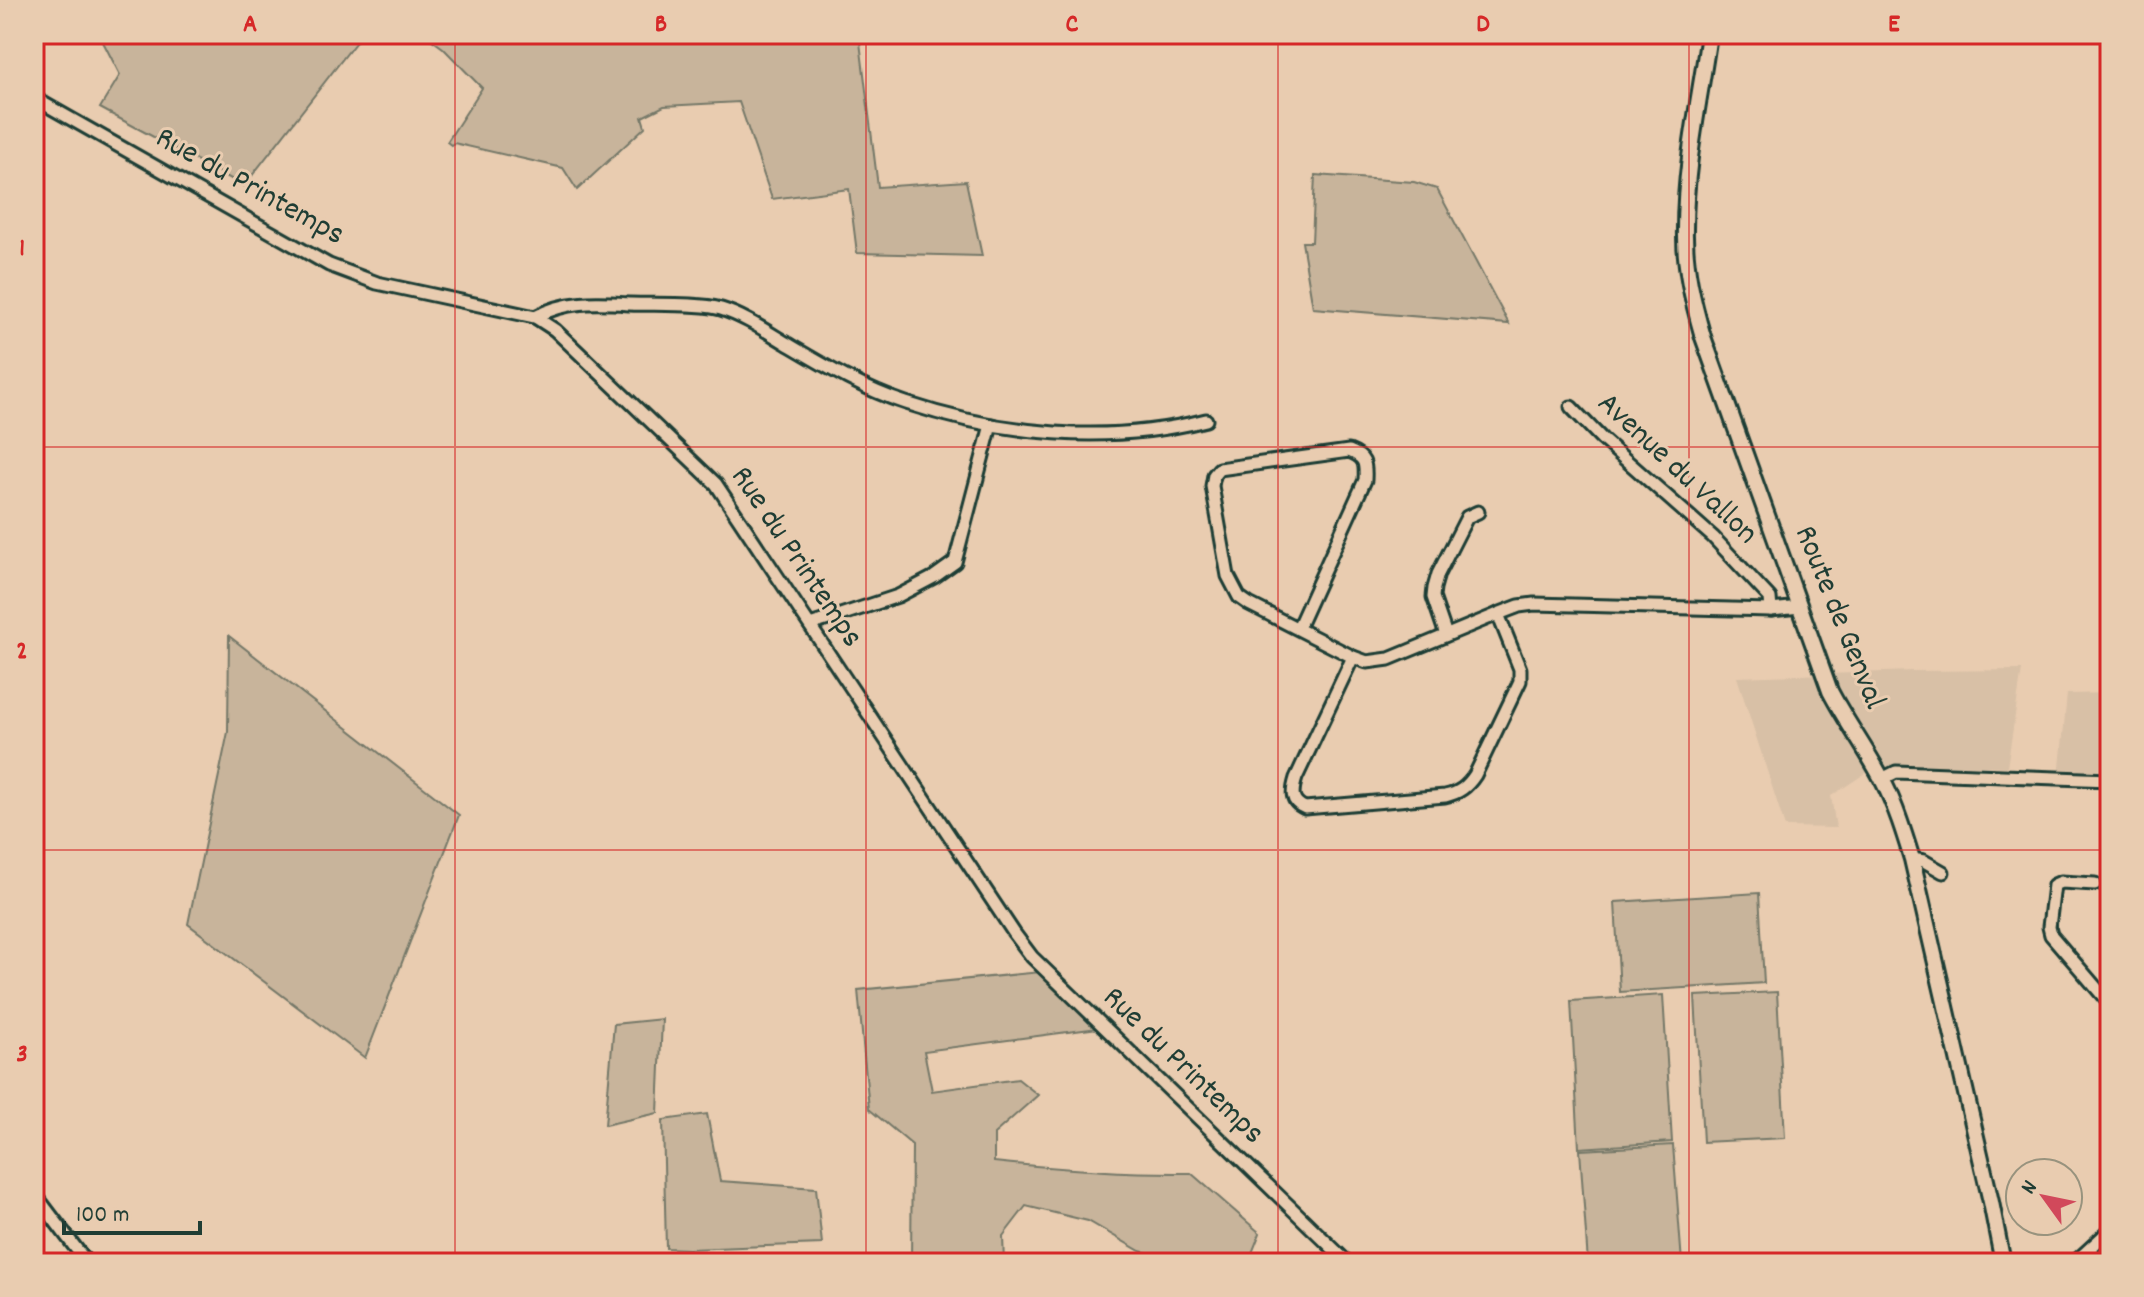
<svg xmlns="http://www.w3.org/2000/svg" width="2144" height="1297" font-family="Dekko,sans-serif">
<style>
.built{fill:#d8c0a6}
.green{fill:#c8b49b;stroke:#747868;stroke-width:2}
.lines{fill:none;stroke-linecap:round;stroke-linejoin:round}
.minor-casing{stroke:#1f3d34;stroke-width:17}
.major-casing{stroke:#1f3d34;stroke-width:20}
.minor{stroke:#e9ccb0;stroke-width:11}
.major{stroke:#e9ccb0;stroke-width:14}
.grid{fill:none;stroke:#d62828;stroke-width:2;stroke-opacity:0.55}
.labels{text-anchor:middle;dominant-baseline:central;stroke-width:6;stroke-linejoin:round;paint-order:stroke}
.street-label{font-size:32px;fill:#1f3d34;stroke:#e9ccb0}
.neatline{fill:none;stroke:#d62828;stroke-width:3}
.grid-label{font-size:26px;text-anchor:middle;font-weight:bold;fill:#d62828}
</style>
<rect width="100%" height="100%" fill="#e9ccb0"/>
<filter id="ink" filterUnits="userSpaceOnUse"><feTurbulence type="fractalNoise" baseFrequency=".0125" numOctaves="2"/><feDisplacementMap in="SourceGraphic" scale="16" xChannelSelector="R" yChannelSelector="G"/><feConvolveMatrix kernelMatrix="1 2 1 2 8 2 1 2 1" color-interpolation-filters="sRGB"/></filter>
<g filter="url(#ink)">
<g class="built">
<path d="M2022,670L2007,767L1980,766L1869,771L1831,796L1836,828L1785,827L1737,677L1912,671Z"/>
<path d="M2110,693V782L2059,778L2067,694Z"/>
</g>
<g class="green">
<path d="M99,34H362L244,186L100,108L120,75Z"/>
<path d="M424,34H859L878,187L966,181L982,256L857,253L849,189L772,199L739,102L664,106L642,117L645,127L577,190L563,168L454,143L451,145L447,142L482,88L443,48Z"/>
<path d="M1315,175L1414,182L1437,189L1509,324L1313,308L1302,242H1312Z"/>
<path d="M229,636L459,815L365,1058L188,924L228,732Z"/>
<path d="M1759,893L1764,983L1620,992L1615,902Z"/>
<path d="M1041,972L1098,1028L924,1051L932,1091L1018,1079L1038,1095L994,1134V1162C1060,1169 1125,1174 1191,1173L1260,1233L1248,1263H1188L1140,1251L1088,1221L1026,1206L1003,1236L1004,1263H911L912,1145L869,1109L858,990Z"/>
<path d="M1777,992L1785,1138L1703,1142L1695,996Z"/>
<path d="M1663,995L1672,1142L1579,1148L1571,1001Z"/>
<path d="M662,1019L658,1113L605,1125L614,1024Z"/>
<path d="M707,1114L720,1181L816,1188L822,1244L689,1249L666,1248L663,1120Z"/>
<path d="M1673,1145L1682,1263H1588L1580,1150Z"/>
</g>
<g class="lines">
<defs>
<g id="minor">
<path d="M34,98L329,265L377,283L535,317L555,330L716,484L1014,933L1032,957L1348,1263"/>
<path d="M535,317C566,300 596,302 630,304C655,305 699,303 721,309C744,316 766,331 786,343C825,366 863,389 906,403C1002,435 1107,445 1206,420"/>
<path d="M1571,407L1602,439L1713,537L1770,598L1771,610"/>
<path d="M810,625L898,596L934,577L955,562L991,425"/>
<path d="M1298,628L1365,480C1366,463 1365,457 1349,451L1219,469L1214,475L1212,486L1228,576L1239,597L1249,604L1353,657L1367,662L1389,659L1498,614L1519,606L1534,604L1771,610L1800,607"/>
<path d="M1446,635L1433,597L1434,588L1438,574L1467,517L1478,512"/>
<path d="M1353,657L1296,778C1292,791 1290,802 1305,808L1445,796C1459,793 1467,787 1475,775L1520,681V669L1498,614"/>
<path d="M1882,779L1896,772L2110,780"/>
<path d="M1912,859L1924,861L1943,872"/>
<path d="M2095,884L2061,882L2054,885L2049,927L2051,935L2110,1004"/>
<path d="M34,1193L87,1263"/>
<path d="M2074,1263L2110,1230"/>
</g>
<path id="major" d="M1709,34C1700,98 1685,164 1685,229C1684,266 1693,302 1703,337L1830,691C1846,722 1868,751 1884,783C1896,807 1904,833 1912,859L1991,1202L2003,1263"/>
</defs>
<use href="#minor" class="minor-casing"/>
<use href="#major" class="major-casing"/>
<use href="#minor" class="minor"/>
<use href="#major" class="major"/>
</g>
</g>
<path class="grid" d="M455,34V1263M866,34V1263M1278,34V1263M1689,34V1263M34,447H2110M34,850H2110"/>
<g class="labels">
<g class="street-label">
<text transform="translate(249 188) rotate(29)">Rue du Printemps</text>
<text transform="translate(1676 470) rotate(43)">Avenue du Vallon</text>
<text transform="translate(795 558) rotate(56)">Rue du Printemps</text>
<text transform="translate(1838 618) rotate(68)">Route de Genval</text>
<text transform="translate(1182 1067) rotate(44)">Rue du Printemps</text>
</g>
</g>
<rect width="2144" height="1297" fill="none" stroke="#e9ccb0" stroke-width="88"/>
<g transform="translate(2044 1197) rotate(303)"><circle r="38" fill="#e9ccb0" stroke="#98937e" stroke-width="2"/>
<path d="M0-6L14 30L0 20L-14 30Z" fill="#d1495b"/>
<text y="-12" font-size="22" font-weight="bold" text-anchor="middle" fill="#1f3d34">N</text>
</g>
<path d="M64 1221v12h136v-12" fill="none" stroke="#1f3d34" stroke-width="4"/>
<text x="76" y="1221" font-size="24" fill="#1f3d34" stroke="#e9ccb0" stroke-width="6" paint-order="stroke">100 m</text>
<rect x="44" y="44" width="2056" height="1209" class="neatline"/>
<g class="grid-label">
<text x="250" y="31">A</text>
<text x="661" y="31">B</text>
<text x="1072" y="31">C</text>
<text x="1483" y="31">D</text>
<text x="1894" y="31">E</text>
<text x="22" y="255">1</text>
<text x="22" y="658">2</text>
<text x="22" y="1061">3</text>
</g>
</svg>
